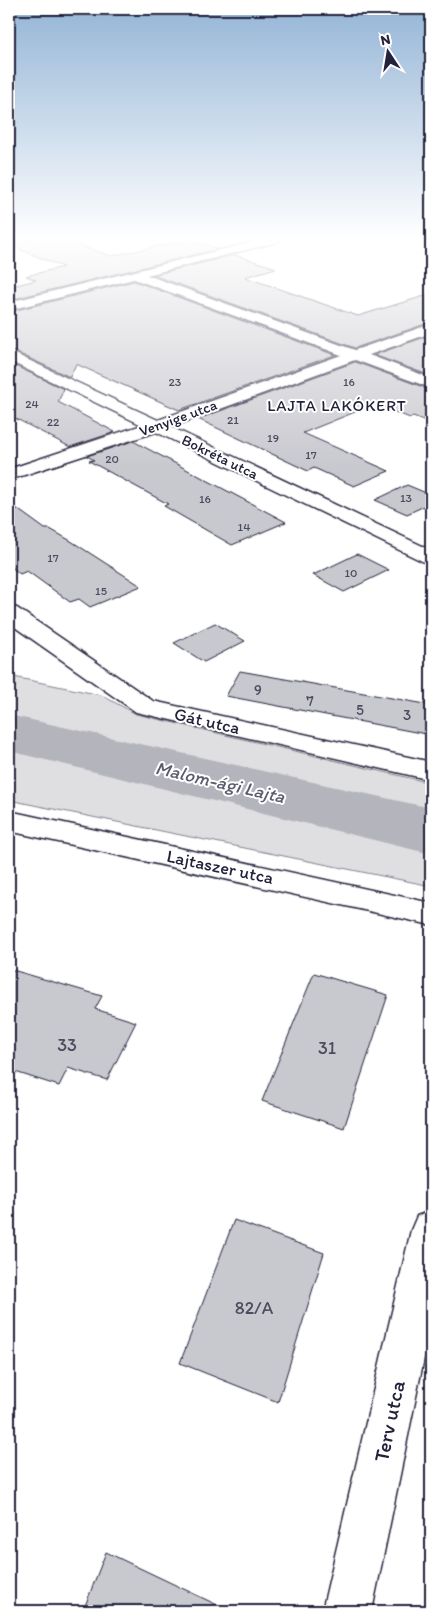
<svg xmlns="http://www.w3.org/2000/svg" width="440" height="1620" font-family="Itim,sans-serif">
<style>
.green{fill:#dfdfe2;stroke:#80808e}
.lines{fill:none;stroke-linecap:round;stroke-linejoin:round}
.river{fill:#b4b4bc;fill-rule:evenodd}
.building{fill:#c8c8cf;stroke:#22223b}
.street-casing{stroke:#22223b;stroke-width:3}
.street{fill:#fff;fill-rule:evenodd}
.labels{text-anchor:middle;dominant-baseline:central;stroke-width:4;stroke-linejoin:round;paint-order:stroke}
.far-number-label{font-size:12px;fill:#4c4c60}
.far-street-label{font-size:15px;fill:#22223b;stroke:#fff}
.number-label{font-size:15px;fill:#4c4c60}
.far-neighbourhood-label{font-size:16px;letter-spacing:1px;fill:#22223b;stroke:#fff}
.street-label{font-size:18px;fill:#22223b;stroke:#fff}
.near-number-label{font-size:18px;fill:#4c4c60}
.water-label{font-size:19px;font-style:italic;fill:#5c5c6f;stroke:#fff}
.near-street-label{font-size:21px;fill:#22223b;stroke:#fff}
</style>
<rect width="100%" height="100%" fill="#fff"/>
<filter id="ink" filterUnits="userSpaceOnUse"><feTurbulence type="fractalNoise" baseFrequency=".02" numOctaves="2"/><feDisplacementMap in="SourceGraphic" scale="10" xChannelSelector="R" yChannelSelector="G"/><feConvolveMatrix kernelMatrix="1 2 1 2 8 2 1 2 1" color-interpolation-filters="sRGB"/></filter>
<g filter="url(#ink)">
<path class="green" d="M9,676L101,695L136,714L431,783V886L9,800Z"/>
<g class="lines">
<path class="river" d="M9,715L431,808V854L9,751Z"/>
</g>
<g class="building">
<path d="M9,240H65L111,256L184,241H195L218,249L9,300V287L36,280L26,276L63,267L9,245Z"/>
<path d="M235,255L276,268L245,277L358,316L431,294V322L355,348L153,275Z"/>
<path d="M134,281L335,355L179,410L76,364L70,377L9,349V312Z"/>
<path d="M431,335V376L374,355Z"/>
<path d="M355,362L431,390V423L413,416L410,418L375,404L303,433L389,471L354,486L314,468L308,471L198,419Z"/>
<path d="M9,363L64,389L58,402L115,432L70,447L9,415Z"/>
<path d="M133,441L286,522L232,545L164,506L168,504L89,461L94,460L87,456Z"/>
<path d="M407,485L431,495V503L407,514L375,500Z"/>
<path d="M9,503L45,529H50L71,541L141,586L90,607L79,599L70,602L27,571L20,574L9,565Z"/>
<path d="M357,554L389,570L344,592L313,575Z"/>
<path d="M215,623L245,641L204,662L174,643Z"/>
<path d="M240,671L431,705V735L226,696Z"/>
<path d="M9,969L102,996L95,1009L136,1022L107,1080L68,1068L59,1086L9,1070Z"/>
<path d="M314,973L388,995L344,1128L262,1101Z"/>
<path d="M234,1220L324,1253L278,1402L180,1363Z"/>
<path d="M106,1552L230,1611H83Z"/>
</g>
<g class="lines">
<defs>
<g id="street">
<path d="M261,240H280L278,242L147,275L355,350L431,324V333L369,355L431,378V388L355,360L171,427L431,550V564L424,562L156,432L9,480V469L142,425L9,361V351L158,420L341,355L134,279L9,310V302Z"/>
<path d="M9,606L17,608L153,701L431,762V780L136,712L9,623Z"/>
<path d="M9,811L431,903V925L9,831Z"/>
<path d="M431,1211V1324L372,1611H322L411,1230L417,1216Z"/>
</g>
</defs>
<use href="#street" class="street-casing"/>
<use href="#street" class="street"/>
</g>
</g>
<linearGradient id="sky" x2="0" y2="1"><stop stop-color="#93b4d6"/><stop offset="0.51" stop-color="#fff"/><stop offset="1" stop-color="#fff" stop-opacity="0"/></linearGradient>
<rect width="440" height="467" fill="url(#sky)"/>
<g class="labels">
<g class="far-number-label">
<text x="175" y="382">23</text>
<text x="349" y="382">16</text>
<text x="32" y="404">24</text>
<text x="233" y="420">21</text>
<text x="53" y="422">22</text>
<text x="273" y="438">19</text>
<text x="311" y="455">17</text>
<text x="112" y="459">20</text>
<text x="406" y="498">13</text>
<text x="205" y="499">16</text>
<text x="244" y="527">14</text>
<text x="53" y="558">17</text>
<text x="351" y="573">10</text>
<text x="101" y="591">15</text>
</g>
<g class="far-street-label">
<text transform="translate(178 418) rotate(-20)">Venyige utca</text>
<text transform="translate(220 457) rotate(26)">Bokréta utca</text>
</g>
<g class="number-label">
<text x="258" y="690">9</text>
<text x="310" y="701">7</text>
<text x="360" y="710">5</text>
<text x="407" y="715">3</text>
</g>
<g class="far-neighbourhood-label">
<text x="337" y="405">LAJTA LAKÓKERT</text>
</g>
<g class="street-label">
<text transform="translate(207 721) rotate(13)">Gát utca</text>
<text transform="translate(220 867) rotate(12)">Lajtaszer utca</text>
</g>
<g class="near-number-label">
<text x="67" y="1045">33</text>
<text x="327" y="1048">31</text>
<text x="254" y="1308">82/A</text>
</g>
<g class="water-label">
<text transform="translate(220 782) rotate(13)">Malom-ági Lajta</text>
</g>
<g class="near-street-label">
<text transform="translate(389 1421) rotate(-78)">Terv utca</text>
</g>
</g>
<rect width="440" height="1620" fill="none" stroke="#fff" stroke-width="30"/>
<rect x="15" y="15" width="410" height="1590" fill="none" stroke="#22223b" stroke-width="2" filter="url(#ink)"/>
<g transform="translate(388 52) rotate(348)" stroke="#ffffff" stroke-width="4" paint-order="stroke">
<path d="M0-4L9 19L0 12L-9 19Z" fill="#22223b"/>
<text y="-8" font-size="14" font-weight="bold" text-anchor="middle" fill="#22223b">N</text>
</g>
</svg>
